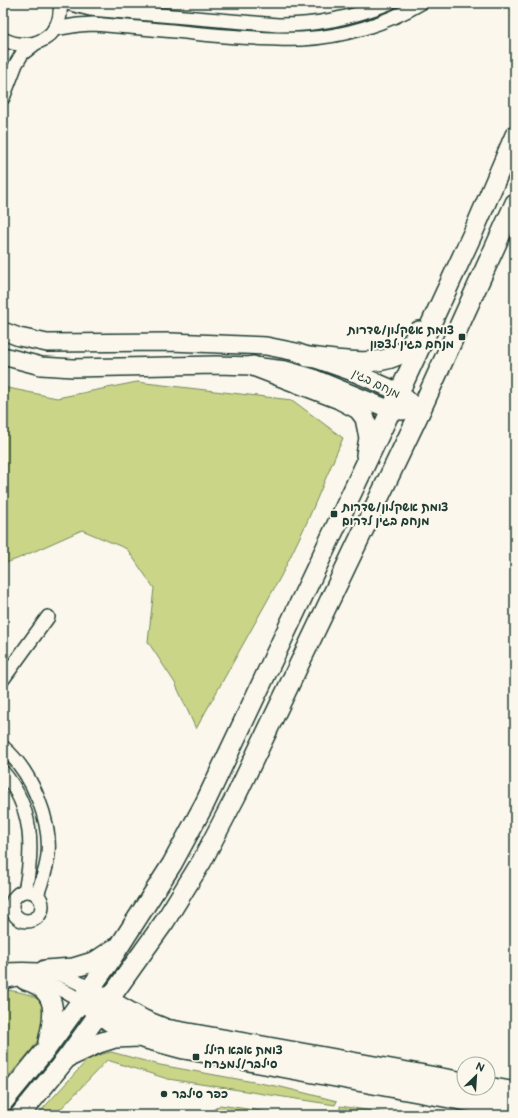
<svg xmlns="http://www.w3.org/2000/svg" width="518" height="1118" font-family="'Balsamiq Sans','Playpen Sans Hebrew',sans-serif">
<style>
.green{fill:#cad588;stroke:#74895e}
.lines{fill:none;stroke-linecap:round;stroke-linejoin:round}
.minor-casing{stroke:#1f3d34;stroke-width:16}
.major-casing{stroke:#1f3d34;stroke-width:20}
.highway-casing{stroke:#1f3d34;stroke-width:22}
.minor{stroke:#fbf7ec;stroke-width:13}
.major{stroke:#fbf7ec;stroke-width:17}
.highway{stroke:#fbf7ec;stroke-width:19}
.poi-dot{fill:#1f3d34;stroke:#fbf7ec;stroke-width:1.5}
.labels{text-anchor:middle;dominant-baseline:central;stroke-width:4;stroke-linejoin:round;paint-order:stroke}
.poi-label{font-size:12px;font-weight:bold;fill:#1f3d34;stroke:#fbf7ec;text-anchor:start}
.street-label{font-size:12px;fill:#1f3d34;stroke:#fbf7ec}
</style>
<rect width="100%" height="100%" fill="#fbf7ec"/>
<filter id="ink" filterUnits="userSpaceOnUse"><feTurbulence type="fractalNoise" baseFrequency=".025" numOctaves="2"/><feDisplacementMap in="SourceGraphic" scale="8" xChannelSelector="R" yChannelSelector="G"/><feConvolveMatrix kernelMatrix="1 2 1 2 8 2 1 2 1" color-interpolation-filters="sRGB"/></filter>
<g filter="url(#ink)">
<g class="green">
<path d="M137,382L292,400L343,438L307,522L281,576L196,729L175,683L148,642L154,588L127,549L82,530L17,559L3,564V387L57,398Z"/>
<path d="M7,990C21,992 32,994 43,1003L45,1030L32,1049L3,1083V992Z"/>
<path d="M111,1052L160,1065L281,1087L337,1101L335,1105L168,1079L107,1060L55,1115H37L90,1057Z"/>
<path d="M220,1105L288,1115H289H206Z"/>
<path d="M340,1106L397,1115H340Z"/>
</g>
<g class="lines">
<defs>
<g id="minor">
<path d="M67,3L90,9L278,25C318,25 351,18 389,3"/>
<path d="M54,29L78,25L93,24C129,27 166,30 202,34C235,37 269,40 302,39C343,37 386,24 421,3"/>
<path d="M3,39C31,54 64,37 60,3"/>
<path d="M3,98L16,64L22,54L36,43"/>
<path d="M3,679L48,617"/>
<path d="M3,747C32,772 54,824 47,862C45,873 41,884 37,895"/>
<path d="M3,772C33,808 34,847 25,891"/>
<circle cx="27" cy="906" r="15"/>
<path d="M3,970C42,968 56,969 90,989"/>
<path d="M3,983C29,971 60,987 81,1001"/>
</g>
<g id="major">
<path d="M3,331L19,337L47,343L171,342L266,346L296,352L353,372L399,392L420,412"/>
<path d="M3,356L41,366L73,368L216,365L253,366L285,370L313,378L391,410L403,411"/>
</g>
<g id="highway">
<path d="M308,357C334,359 372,367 396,356C407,351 413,341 419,331"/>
<path d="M253,366L339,399L358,409L365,418L369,438L366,455"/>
<path d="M45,970L73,968L96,961L114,949"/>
<path d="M25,980C59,990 55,1014 48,1042"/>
<path d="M98,994L144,1020L166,1029L464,1082"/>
<path d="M89,1006L109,1021L139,1037L184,1049L515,1110"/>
<path d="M67,1058L99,1043L115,1038L138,1037"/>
<path d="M488,1087L515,1092"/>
<path d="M3,1102L47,1048L108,964L172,864L205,803L391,410L473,233L515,135"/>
<path d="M20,1115L66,1059L103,1008L165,921L202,861L237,794L420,412L515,203"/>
</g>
</defs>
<use href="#minor" class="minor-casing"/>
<use href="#major" class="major-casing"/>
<use href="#highway" class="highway-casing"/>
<use href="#minor" class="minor"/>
<use href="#major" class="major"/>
<use href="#highway" class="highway"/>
</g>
</g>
<g class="poi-dot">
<rect x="458" y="333" width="8" height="8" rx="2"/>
<rect x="330" y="510" width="8" height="8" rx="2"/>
<rect x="192" y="1053" width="8" height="8" rx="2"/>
<circle cx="164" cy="1094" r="4"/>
</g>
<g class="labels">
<g class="poi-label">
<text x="454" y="330" text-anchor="end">צומת אשקלון/שדרות<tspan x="454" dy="14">מנחם בגין לצפון</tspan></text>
<text x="342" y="507">צומת אשקלון/שדרות<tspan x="342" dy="14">מנחם בגין לדרום</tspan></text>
<text x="204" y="1050">צומת אבא הילל<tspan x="204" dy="14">סילבר/למזרח</tspan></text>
<text x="172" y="1094">כפר סילבר</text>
</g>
<g class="street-label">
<text transform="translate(376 384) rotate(26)">מנחם בגין</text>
</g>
</g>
<rect width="518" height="1118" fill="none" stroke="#fbf7ec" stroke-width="16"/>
<rect x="8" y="8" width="502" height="1102" fill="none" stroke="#1f3d34" stroke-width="1.5" filter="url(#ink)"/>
<g transform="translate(476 1076) rotate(25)"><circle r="19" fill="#fbf7ec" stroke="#a3ada2"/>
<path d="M0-3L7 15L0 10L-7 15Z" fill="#1f3d34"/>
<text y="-6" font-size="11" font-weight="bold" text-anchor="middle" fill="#1f3d34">N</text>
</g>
</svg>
